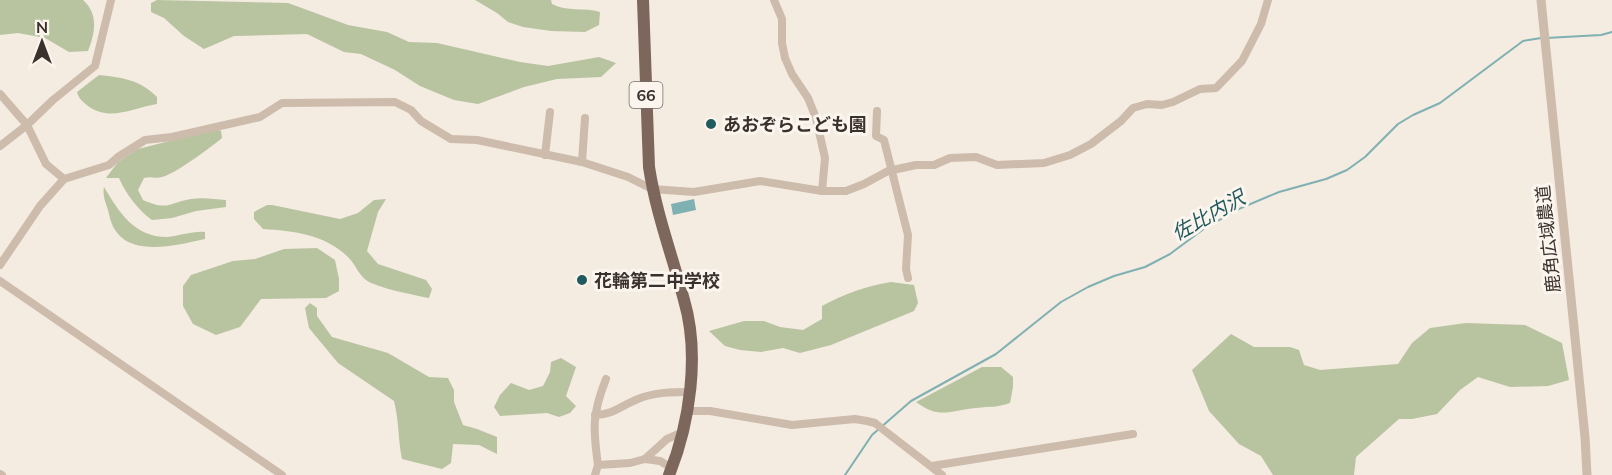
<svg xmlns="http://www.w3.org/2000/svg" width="1612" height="475" font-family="Mulish,'Noto Sans JP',sans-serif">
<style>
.green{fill:#b8c4a0}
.water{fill:#7fb0b2}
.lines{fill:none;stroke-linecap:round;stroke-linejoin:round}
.stream{stroke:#7fb0b2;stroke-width:2}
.minor{stroke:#cdbbac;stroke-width:8}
.tertiary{stroke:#cdbbac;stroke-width:9}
.primary{stroke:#7d675c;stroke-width:12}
.poi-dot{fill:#1f5a5e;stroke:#fbf5ee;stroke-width:2}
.labels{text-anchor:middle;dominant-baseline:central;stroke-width:6;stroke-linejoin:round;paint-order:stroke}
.shield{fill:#fbf5ee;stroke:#756b66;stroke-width:1.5}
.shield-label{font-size:16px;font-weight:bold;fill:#3b302b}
.poi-label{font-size:18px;font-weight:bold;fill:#3b302b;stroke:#fbf5ee;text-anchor:start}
.street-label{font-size:18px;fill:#3b302b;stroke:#fbf5ee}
.water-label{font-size:20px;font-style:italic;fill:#1f5a5e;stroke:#fbf5ee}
</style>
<rect width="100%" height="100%" fill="#f4ebe1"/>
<g class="green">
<path d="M0,0H83C99,14 95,34 88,51L69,52L45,38L18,33L0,35Z"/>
<path d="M157,0L288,3L348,25L387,32L409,42L437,43L520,62L548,66L599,57L616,63L601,77L557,79L524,87L478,104L454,100L420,86L395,70L361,54L344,52L307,34L234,36L204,49L184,36L164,18L151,12V3Z"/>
<path d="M475,0H551L552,4C567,12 584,7 600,12L599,25L585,32L551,31L523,27L508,22L497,13Z"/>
<path d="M99,75C123,78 139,79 157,97V104C132,108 110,122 88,106C82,101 79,99 77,92Z"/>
<path d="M217,129L221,131L222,138C211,147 175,174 162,177C156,179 150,176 144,178L138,190L143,200C168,211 168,203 191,199C203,197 214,199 226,200V207L196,211L172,218L152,220C138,210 126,194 119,178H106L118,162L138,149Z"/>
<path d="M104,187C119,212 134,237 167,237C180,236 192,231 205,232V239C172,246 118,261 109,214C107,204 102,197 104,187Z"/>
<path d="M386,199L378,212L367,251L378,264L426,280L432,289L429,298C414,295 377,288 366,280C359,275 355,264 349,258C325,234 294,231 263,229L254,219V212L267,205H272L340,219L358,213L374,200Z"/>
<path d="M317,248L335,260L339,279V291L326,298L261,299L240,327L216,335L193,324L183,306V286L191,275L233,261L255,259L284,249Z"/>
<path d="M891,282L914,285L918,303L914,311L831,345L800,353L783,348L761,352L740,350L725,346L709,331L744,321H764L780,327L803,330L822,319V306C844,294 866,286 891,282Z"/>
<path d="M310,303L317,308V316L332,337L388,353L429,377L448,378L454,390V402L463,425L477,429L497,437V454L479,445L453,444L451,463L442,469L402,459C398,440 399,420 394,401L338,363L309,328L305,308Z"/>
<path d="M1466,323L1525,325L1562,343L1569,380L1548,386L1510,387L1478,377L1460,390L1437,414L1412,419H1399L1356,457L1354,475H1273L1261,456L1239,444L1209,411L1192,370L1231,334L1254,347H1290L1299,350L1304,365L1320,370L1398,364L1412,343L1430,328Z"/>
<path d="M561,358L576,367L566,396L576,406L570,413L559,417L547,413L500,416L494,407L500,395L511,383L529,390L543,386L550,372L551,362Z"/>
<path d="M982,367H1001L1013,377V387L1010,403C996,408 991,406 976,408C950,410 940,420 916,402Z"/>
</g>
<path class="water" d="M694,199L696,210L673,215L671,204Z"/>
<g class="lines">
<g class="stream">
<path d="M1546,38L1601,35L1612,32"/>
<path d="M845,475L872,435L911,401L996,354L1061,302L1088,287L1114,276L1145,267L1170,254L1205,228L1241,208L1279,192L1326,179L1347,170L1365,157L1398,124L1413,115L1440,103L1523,41L1541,38"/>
</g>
<g class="minor">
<path d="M774,0L782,19V43L785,58L792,74L808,98L816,118L825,158L822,191"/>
<path d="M0,94L27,125L46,164L64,179"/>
<path d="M877,111L876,136L884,140L908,235L906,269L908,278"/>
<path d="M0,146L27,125L53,100L95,66L111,0"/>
<path d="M545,155L550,112"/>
<path d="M582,162L585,118"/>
<path d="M0,265L40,206L64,179L109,165L118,157L145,140L172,137L260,117L282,103L395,102L411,110L421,121L451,139L477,140L582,162L628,177L652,189L694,192L760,181L822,191H846L864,184L888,171L916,165H934L950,158L976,157L997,165L1044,163L1070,155L1091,144L1121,121L1133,108L1147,104L1162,105L1173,102L1200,89L1216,88L1242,61L1261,24L1268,0"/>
<path d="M0,281L282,475"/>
<path d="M688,411H710L792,425L855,419L867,421L875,423L885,431L942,475"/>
<path d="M595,415C613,415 622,405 638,399C654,392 674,392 690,392"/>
<path d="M645,459L660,461L672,468"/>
<path d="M598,465C593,429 592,414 606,379"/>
<path d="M932,466L1133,434"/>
<path d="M0,474L2,475"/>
<path d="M595,475L598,465L630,463L645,459L667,439L683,432"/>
</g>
<path class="tertiary" d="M1541,0L1585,437L1587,475"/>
<path class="primary" d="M643,0L649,167C656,213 672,255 684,300C700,354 690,423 669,475"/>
</g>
<g class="poi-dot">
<circle cx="711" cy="124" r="6"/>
<circle cx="582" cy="280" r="6"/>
</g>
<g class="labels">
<rect class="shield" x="629.5" y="82" width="33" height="26" rx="4.5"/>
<g class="shield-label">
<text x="646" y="95">66</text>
</g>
<g class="poi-label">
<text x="723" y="124">あおぞらこども園</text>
<text x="594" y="280">花輪第二中学校</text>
</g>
<g class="street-label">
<text transform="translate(1548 239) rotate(-96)">鹿角広域農道</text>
</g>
<g class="water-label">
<text transform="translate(1208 215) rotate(-29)">佐比内沢</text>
</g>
</g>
<g transform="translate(42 42)" stroke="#fbf5ee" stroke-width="4.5" paint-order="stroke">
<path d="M0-4.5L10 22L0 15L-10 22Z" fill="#3b302b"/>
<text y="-9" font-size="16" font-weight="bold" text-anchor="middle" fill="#3b302b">N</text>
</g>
</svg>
